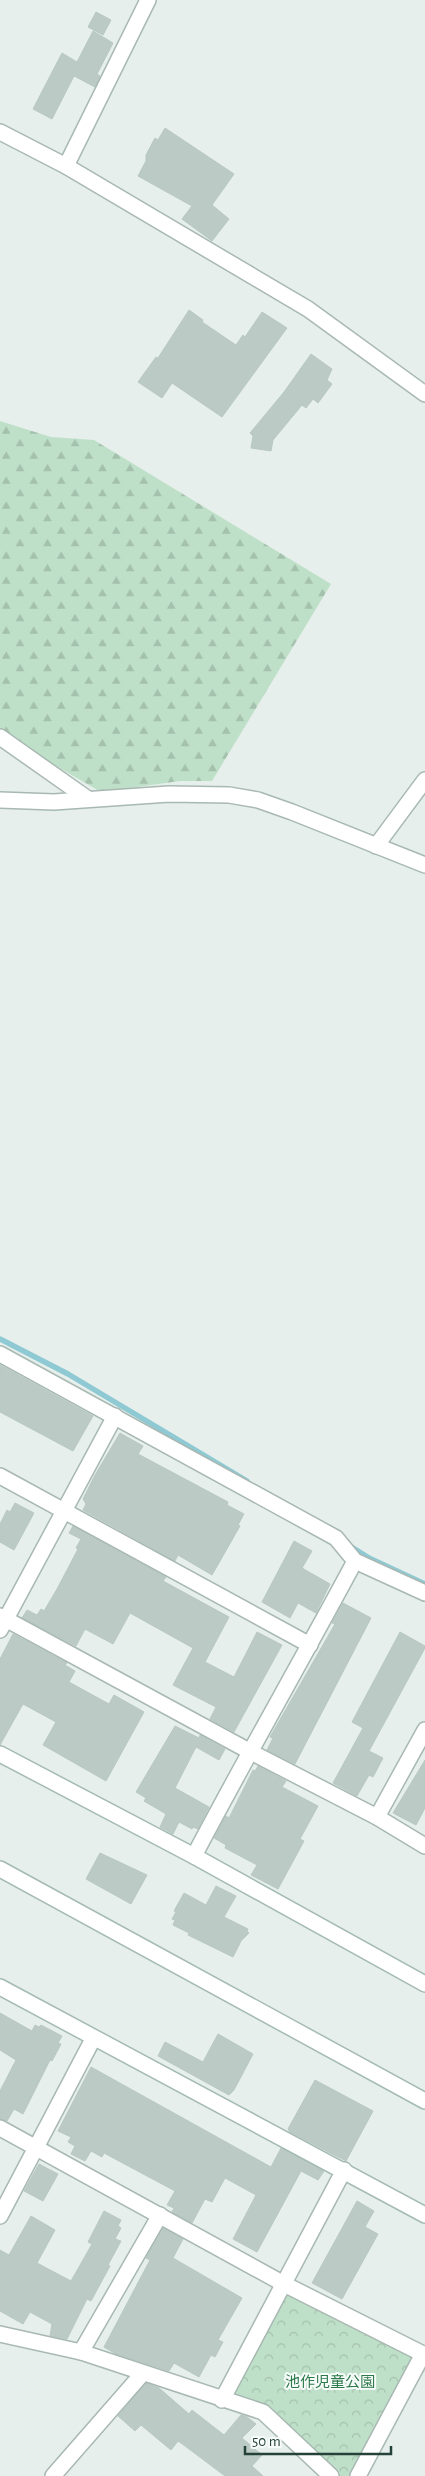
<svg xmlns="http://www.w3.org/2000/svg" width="425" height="2476" font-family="'Alegreya Sans','Noto Sans JP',sans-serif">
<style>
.forest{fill:url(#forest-firs)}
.park{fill:url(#park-crowns)}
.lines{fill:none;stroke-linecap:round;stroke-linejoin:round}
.stream{stroke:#8ec9d4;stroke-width:5.5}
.building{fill:#bbcac4;stroke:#b8c9c2}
.street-casing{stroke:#a8b8b2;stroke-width:18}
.secondary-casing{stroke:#a4bbb3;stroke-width:18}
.street{stroke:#fff;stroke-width:15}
.secondary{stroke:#fff;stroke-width:15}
.labels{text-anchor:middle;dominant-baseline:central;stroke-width:4;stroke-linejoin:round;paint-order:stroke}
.park-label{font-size:15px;fill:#2d7a4b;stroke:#f7fbf9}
</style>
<defs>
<pattern id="forest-firs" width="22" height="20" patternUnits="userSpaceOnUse" patternTransform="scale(1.25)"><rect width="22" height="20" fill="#bfe0c8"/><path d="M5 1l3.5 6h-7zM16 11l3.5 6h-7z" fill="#a4c1ad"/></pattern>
<pattern id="park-crowns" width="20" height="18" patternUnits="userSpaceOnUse" patternTransform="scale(1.25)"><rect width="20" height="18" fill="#bfe0c8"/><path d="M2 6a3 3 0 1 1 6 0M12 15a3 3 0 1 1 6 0" fill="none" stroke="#a4c1ad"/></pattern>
</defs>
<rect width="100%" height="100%" fill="#e6efeb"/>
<path class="forest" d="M0,421L51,437L94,440L331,584L212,781H180L101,792L18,744L0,729Z"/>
<path class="park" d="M284,2284L423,2354L358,2476H331L263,2412L222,2400Z"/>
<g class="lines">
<g class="stream">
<path d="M0,1339L68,1374L247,1481"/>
<path d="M350,1546L369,1558L425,1584"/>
</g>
</g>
<g class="building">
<path d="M96,12L111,20L103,35L88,27Z"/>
<path d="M93,31L113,43L97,74L100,76L95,87L74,76L52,119L33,109L62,53L77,62Z"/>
<path d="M165,128L234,174L212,205L229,219L212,241L182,219L192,206L138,176L146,161V155L155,138L158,140Z"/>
<path d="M189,310L203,320L202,322L236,345L243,335L245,337L262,312L287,328L222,417L172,383L162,398L138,382L156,357L158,358Z"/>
<path d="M311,354L332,369L327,380L332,384L318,403L313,399L306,408L302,405L273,440L271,451L251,448L253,436L250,433L284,392Z"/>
<path d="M0,1365L93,1416L73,1451L0,1412Z"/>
<path d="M120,1433L143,1446L138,1454L228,1502L227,1505L244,1514L238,1525L240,1526L212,1575L178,1555L175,1561L83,1510L86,1504L83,1499L95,1475Z"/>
<path d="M15,1503L34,1513L14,1550L0,1542V1524L7,1510L10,1512Z"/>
<path d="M73,1526L166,1577L163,1581L229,1617L205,1662L234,1677L257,1632L282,1645L234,1732L210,1719L216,1707L173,1685L193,1648L130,1613L113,1644L85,1629L76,1646L22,1618L27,1610L37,1615L41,1609L44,1611L57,1589L78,1549L76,1548L81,1539L69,1533Z"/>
<path d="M294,1541L312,1551L302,1568L330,1584L316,1613L298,1603L290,1618L262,1602Z"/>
<path d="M343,1603L371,1618L295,1764L267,1750L273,1738L270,1737L335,1624L332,1623Z"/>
<path d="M400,1632L425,1646V1648L369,1751L383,1758L373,1777L369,1775L357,1796L333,1783L363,1728L352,1722Z"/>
<path d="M13,1634L67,1663L65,1665L75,1671L69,1682L109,1704L114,1695L144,1712L106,1781L43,1745L56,1722L23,1704L0,1745V1659Z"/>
<path d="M175,1726L199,1738L200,1735L225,1749L219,1760L196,1747L175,1788L209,1807L198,1829L193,1827L192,1829L179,1822L173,1834L160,1827L166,1814L144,1801L146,1798L136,1792Z"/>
<path d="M425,1760V1808L416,1825L393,1813Z"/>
<path d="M258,1766L286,1781L282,1787L318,1806L300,1839L304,1841L278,1889L251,1875L257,1865L225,1848L226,1845L214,1838L226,1816L229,1818L253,1770L255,1771Z"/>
<path d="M100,1853L147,1875L131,1904L86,1879Z"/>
<path d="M216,1886L236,1896L224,1917L248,1929L247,1931L249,1933L241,1941L233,1957L188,1935L189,1933L173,1925L175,1920L172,1919L176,1912L174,1911L184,1893L206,1905Z"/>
<path d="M0,2013L32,2031L35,2025L39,2027L41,2025L62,2036L58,2043L61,2044L52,2061L50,2060L23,2114L14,2109L7,2121L0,2119V2091L16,2060L0,2050Z"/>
<path d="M218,2034L253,2054L234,2090L229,2095L158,2056L165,2042L203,2062Z"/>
<path d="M91,2067L271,2167L281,2148L324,2171L318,2180L301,2171L257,2252L233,2239L256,2195L225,2178L212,2202L205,2199L192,2223L172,2212L174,2208L167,2205L175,2191L104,2153L102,2157L91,2151L85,2161L71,2154L75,2146L68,2142L71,2137L58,2131Z"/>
<path d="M315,2080L373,2111L346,2161L290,2132L288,2129Z"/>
<path d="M39,2164L58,2174L43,2201L24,2191Z"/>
<path d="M357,2201L374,2211L365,2227L378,2234L342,2299L312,2283Z"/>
<path d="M104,2211L121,2220L118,2226L121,2228L115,2239L121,2241L108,2265L110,2266L91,2301L87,2299L67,2339L50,2336L52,2324L30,2312L23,2324L0,2311V2250L9,2255L31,2216L55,2230L37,2263L71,2281L92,2244L88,2242Z"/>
<path d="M163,2228L183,2239L173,2258L242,2298L218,2340L223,2342L215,2357L211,2355L199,2377L174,2363L169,2371L116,2354L104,2347L150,2260L146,2258Z"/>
<path d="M146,2383L159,2388L189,2414L192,2410L224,2435L241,2415L247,2417L256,2424L242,2438L262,2455L252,2466L263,2476H225L181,2443L178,2441L171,2450L141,2425L135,2431L118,2416Z"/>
</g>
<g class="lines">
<defs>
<g id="street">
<path d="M0,132L66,166L148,0"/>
<path d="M66,166L308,309L425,394"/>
<path d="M0,737L88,799"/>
<path d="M0,800L54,802L169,794L229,795L258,800L292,812L425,865"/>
<path d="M376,846L425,780"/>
<path d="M0,1354L336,1538L355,1561L425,1593"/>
<path d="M0,1476L310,1645"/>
<path d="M0,1616L249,1751L377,1817L425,1846"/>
<path d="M0,1630L115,1416"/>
<path d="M377,1817L425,1730"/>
<path d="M194,1856C246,1757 302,1660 355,1561"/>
<path d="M0,2128L284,2284L425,2355"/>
<path d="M0,2216L93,2039"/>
<path d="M0,2334L81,2352L263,2412L331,2476"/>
<path d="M81,2352L160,2215"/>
<path d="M222,2400L344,2170"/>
<path d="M53,2476L143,2373"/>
<path d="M358,2476L423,2354"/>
</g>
<g id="secondary">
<path d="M0,1754L194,1856L425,1984"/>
<path d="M0,1869L425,2101"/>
<path d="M0,1987L425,2215"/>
</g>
</defs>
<use href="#street" class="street-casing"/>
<use href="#secondary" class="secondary-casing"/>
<use href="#street" class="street"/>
<use href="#secondary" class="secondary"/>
</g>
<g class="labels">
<g class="park-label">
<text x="330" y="2382">池作児童公園</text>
</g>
</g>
<path d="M245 2446v8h146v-8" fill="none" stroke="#24423a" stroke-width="2.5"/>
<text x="252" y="2446" font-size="15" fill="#24423a" stroke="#f7fbf9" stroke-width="4" paint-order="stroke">50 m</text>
</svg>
